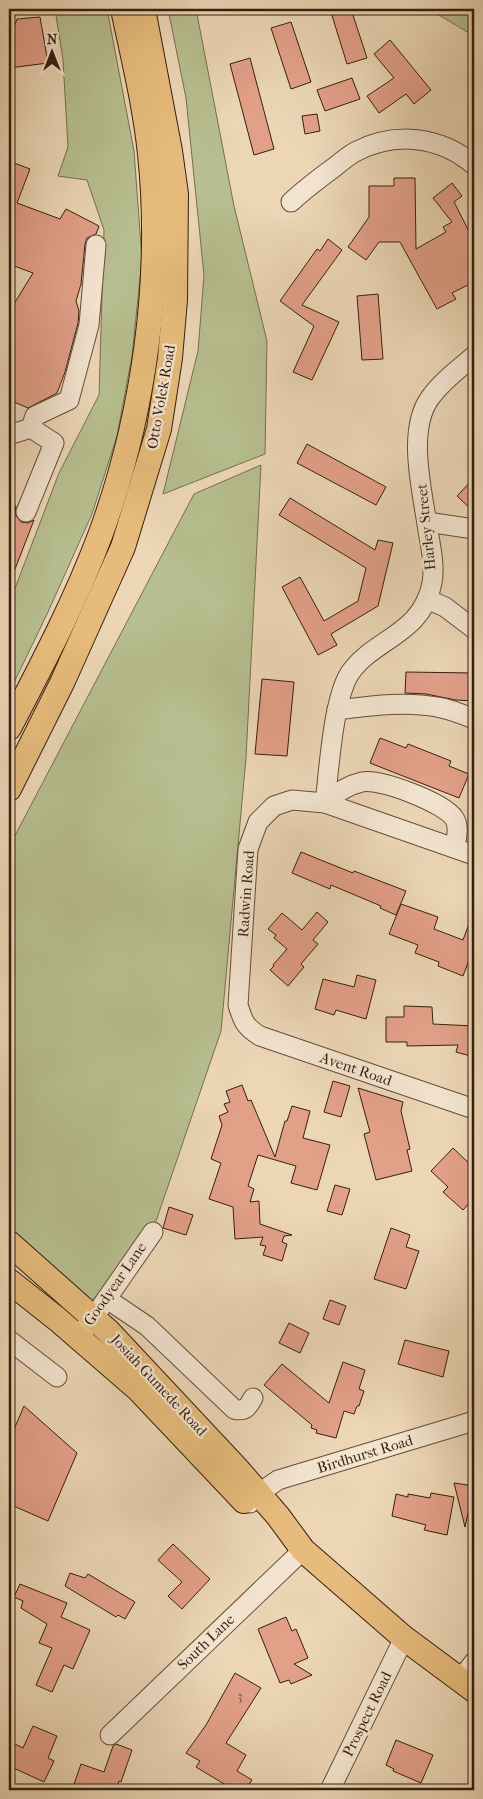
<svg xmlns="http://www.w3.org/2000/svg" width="483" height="1799" font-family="'IM FELL French Canon',serif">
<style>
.green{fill:#b7be8f;stroke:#766e4e}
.building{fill:#e3a089;stroke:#361f0e}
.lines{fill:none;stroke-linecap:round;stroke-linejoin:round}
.minor-casing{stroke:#644d38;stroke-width:21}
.major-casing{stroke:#361f0e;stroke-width:26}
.minor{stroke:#f3e4d0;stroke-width:19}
.major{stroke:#e6bb7b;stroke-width:24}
.labels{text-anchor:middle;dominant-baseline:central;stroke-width:4.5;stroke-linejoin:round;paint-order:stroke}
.number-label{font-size:12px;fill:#613f2d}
.street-label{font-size:15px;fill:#361f0e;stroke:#f3e4d0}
</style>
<rect width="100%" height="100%" fill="#ecd6b6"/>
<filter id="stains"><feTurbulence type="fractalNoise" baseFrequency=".004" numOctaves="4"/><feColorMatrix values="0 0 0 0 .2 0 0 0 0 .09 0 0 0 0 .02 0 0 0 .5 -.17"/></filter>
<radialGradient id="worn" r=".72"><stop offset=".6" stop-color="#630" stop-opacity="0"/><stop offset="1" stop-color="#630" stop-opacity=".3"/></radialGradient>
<g class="green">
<path d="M55,9H107L134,151L142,259L132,356L117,436L92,514L48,612L9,693V604L59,473L99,395L104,230L87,180L58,176L68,147L63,60Z"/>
<path d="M168,9H196L234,206L267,341L265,454L163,494L198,351L204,275L186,98Z"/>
<path d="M429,9H474V36Z"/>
<path d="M261,465L246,758L221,1031L155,1224L88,1306L9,1236V847L194,494Z"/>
</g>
<g class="building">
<path d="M330,9H351L367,58L347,64Z"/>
<path d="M40,17L48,63L9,68V32L12,33L17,19Z"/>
<path d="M291,22L311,82L291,89L271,28Z"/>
<path d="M390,40L431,90L414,104L406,94L379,113L367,96L394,78L374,54Z"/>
<path d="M250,58L274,149L254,155L230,64Z"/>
<path d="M352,78L360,99L325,111L317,90Z"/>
<path d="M317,114L320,131L305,134L302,116Z"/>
<path d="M9,161L30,169L17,203L60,219L66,209L99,226L96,234L87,238L85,244L81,284L76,301L79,311L78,323L65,372L57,393L28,408L9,400V312L33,273L9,264Z"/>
<path d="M394,178H415L416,249L446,232L443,227L452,222L433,198L452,183L462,196L454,202L474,241V282L452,293L456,299L437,309L400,242H379L366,260L348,247L369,217V186H394Z"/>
<path d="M328,239L342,250L302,305L339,322L312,380L293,372L314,326L280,301L317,249L320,251Z"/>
<path d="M378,294L383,359L362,360L357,296Z"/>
<path d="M307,444L386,487L376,505L297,463Z"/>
<path d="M474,478V512L457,496Z"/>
<path d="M290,498L375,550L378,540L393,543L378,606L331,634L337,645L318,655L282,587L300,577L324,621L358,601L366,568L279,515Z"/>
<path d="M9,501L16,506L15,514L21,522L28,523L34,520L10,582Z"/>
<path d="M406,672L474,673V701L456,700L426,694L405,693Z"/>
<path d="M262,679L294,682L287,756L255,754Z"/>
<path d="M380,738L406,748L408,744L451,761L449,766L469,774L459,798L370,763Z"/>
<path d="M301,852L353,873L354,871L406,891L396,915L380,908L381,906L331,885L330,889L292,873Z"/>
<path d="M401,904L438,917L434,929L463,940L473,913H474V947L463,976L438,966L439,962L415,953L418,945L389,934Z"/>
<path d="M317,912L328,922L313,940L318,944L301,964L304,967L288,986L270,970L274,966L273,965L287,949L274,938L276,935L268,929L282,913L302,930Z"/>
<path d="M357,975L376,980L366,1019L336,1010L334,1015L315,1009L323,979L354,987Z"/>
<path d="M404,1006L432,1007L433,1024L474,1026V1057L456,1052L458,1045L407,1046V1042H386V1017H404Z"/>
<path d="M333,1081L350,1086L341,1117L324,1112Z"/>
<path d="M242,1085L248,1101L251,1100L275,1157L285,1121H287L292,1106L310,1111L303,1138L330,1145L317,1190L291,1183L296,1166L258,1155L248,1186L254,1189L250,1202L259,1201L260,1224L292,1235L284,1236L282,1242L287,1244L282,1261L263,1255L266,1246L260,1245L263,1237L235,1239L233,1207L209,1199L221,1163L211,1159L222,1125L219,1116L228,1112L224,1104L230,1102L226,1091Z"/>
<path d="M358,1088L403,1102L401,1111L410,1149L407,1150L412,1171L376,1180L364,1134L370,1132Z"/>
<path d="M453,1148L474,1168V1198L463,1210L443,1192L448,1187L431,1171Z"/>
<path d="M335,1185L350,1189L342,1215L327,1211Z"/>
<path d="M169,1207L193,1215L186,1235L163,1228Z"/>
<path d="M391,1228L410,1235L406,1247L419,1251L406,1289L374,1279Z"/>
<path d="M330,1300L346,1306L339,1325L323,1319Z"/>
<path d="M289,1323L309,1333L300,1353L279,1343Z"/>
<path d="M405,1340L449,1351L443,1377L398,1364Z"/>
<path d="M343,1362L365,1370L359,1389L364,1391L359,1406H357L354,1414L344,1411L336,1438L316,1433L317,1430L311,1428L312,1425L264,1385L282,1364L329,1403Z"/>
<path d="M24,1406L77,1453L48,1521L9,1504V1441Z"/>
<path d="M454,1483L474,1486L465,1527Z"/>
<path d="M431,1493L454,1497L447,1535L424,1530L426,1525L392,1516L396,1494L408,1497V1494L430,1498Z"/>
<path d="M173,1544L210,1579L182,1609L168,1596L182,1582L158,1560Z"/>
<path d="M70,1573L85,1578L88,1574L135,1602L125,1619L118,1615L116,1617L65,1586Z"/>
<path d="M20,1584L67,1603L61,1617L90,1630L73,1669L64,1665L52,1692L36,1685L52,1648L39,1643L47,1624L21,1608L23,1601L14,1597Z"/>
<path d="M286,1617L292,1631L296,1629L308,1658L294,1664L312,1675L291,1684L289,1680L280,1683L258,1629Z"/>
<path d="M235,1673L261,1688L226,1743L246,1755L237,1771L252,1780L245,1790H234L196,1767L200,1761L186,1753L206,1725Z"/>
<path d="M33,1726L57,1736L48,1758L54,1761L44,1782L9,1766V1741L23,1748Z"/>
<path d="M396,1740L433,1755L421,1783L393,1771L394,1769L386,1765Z"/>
<path d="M116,1744L132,1750L121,1782L119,1781L116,1790H72L81,1764L104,1772L113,1746Z"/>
</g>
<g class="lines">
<defs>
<g id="minor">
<path d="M291,202C305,189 321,177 336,166C342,161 348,156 355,152C395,131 440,136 474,165"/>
<path d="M31,428L35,416L69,400L89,325L96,245"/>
<path d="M9,431L15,433L31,428L54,443L26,512"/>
<path d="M427,522L474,529"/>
<path d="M427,599L445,607L474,629"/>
<path d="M337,710C370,706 404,701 437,707C450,709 462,714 474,719"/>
<path d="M325,803C329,770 333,699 350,673C374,638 422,635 432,583C435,566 431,548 428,531C423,493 406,431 430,398C442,381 459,369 474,356"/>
<path d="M325,803C335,794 348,785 362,782C380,778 444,803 454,818C460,826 456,839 455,848"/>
<path d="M474,855L325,803L292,800L274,806L258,822L248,849L238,1005C243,1021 245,1027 260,1036L474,1109"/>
<path d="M107,1299L147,1326L234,1409C245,1412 248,1407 253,1398"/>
<path d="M78,1337L94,1317L153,1232"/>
<path d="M9,1340L57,1377"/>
<path d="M250,1503L258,1494L278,1480L474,1421"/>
<path d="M460,1680L474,1662"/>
<path d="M110,1735L303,1550"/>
<path d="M330,1790L404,1638"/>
</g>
<g id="major">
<path d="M9,728C42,665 76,600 101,533C144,415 163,279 150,154C145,105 133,57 123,9"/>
<path d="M9,789L62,683L123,547L159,429L170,358L175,300L176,194L170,151L143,9"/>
<path d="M9,1243L108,1331L239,1471L278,1516L303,1550L404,1638L474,1690"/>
<path d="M9,1281L57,1319L139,1390L244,1501"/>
</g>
</defs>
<use href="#minor" class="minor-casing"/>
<use href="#major" class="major-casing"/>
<use href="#minor" class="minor"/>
<use href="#major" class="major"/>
</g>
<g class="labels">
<g class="number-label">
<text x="240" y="1696">3</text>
</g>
<g class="street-label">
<text transform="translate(161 397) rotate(-80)">Otto Volek Road</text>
<text transform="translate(426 527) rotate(-96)">Harley Street</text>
<text transform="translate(246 894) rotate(-86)">Radwin Road</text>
<text transform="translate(356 1069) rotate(19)">Avent Road</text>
<text transform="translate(115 1284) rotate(-55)">Goodyear Lane</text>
<text transform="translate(159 1385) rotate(47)">Josiah Gumede Road</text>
<text transform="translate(365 1454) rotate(-17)">Birdhurst Road</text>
<text transform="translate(206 1642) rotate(-44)">South Lane</text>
<text transform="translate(367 1714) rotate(-64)">Prospect Road</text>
</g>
</g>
<rect width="483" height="1799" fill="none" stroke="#ecd6b6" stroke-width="30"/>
<rect x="10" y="10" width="463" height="1779" fill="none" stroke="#361f0e" stroke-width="2.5"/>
<rect x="15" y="15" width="453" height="1769" fill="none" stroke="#361f0e"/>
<g transform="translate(52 52)" stroke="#f3e4d0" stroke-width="4" paint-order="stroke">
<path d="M0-4L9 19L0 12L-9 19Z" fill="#361f0e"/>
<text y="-8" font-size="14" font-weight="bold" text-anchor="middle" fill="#361f0e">N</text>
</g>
<rect width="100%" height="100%" filter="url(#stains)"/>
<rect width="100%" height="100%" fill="url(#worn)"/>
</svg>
